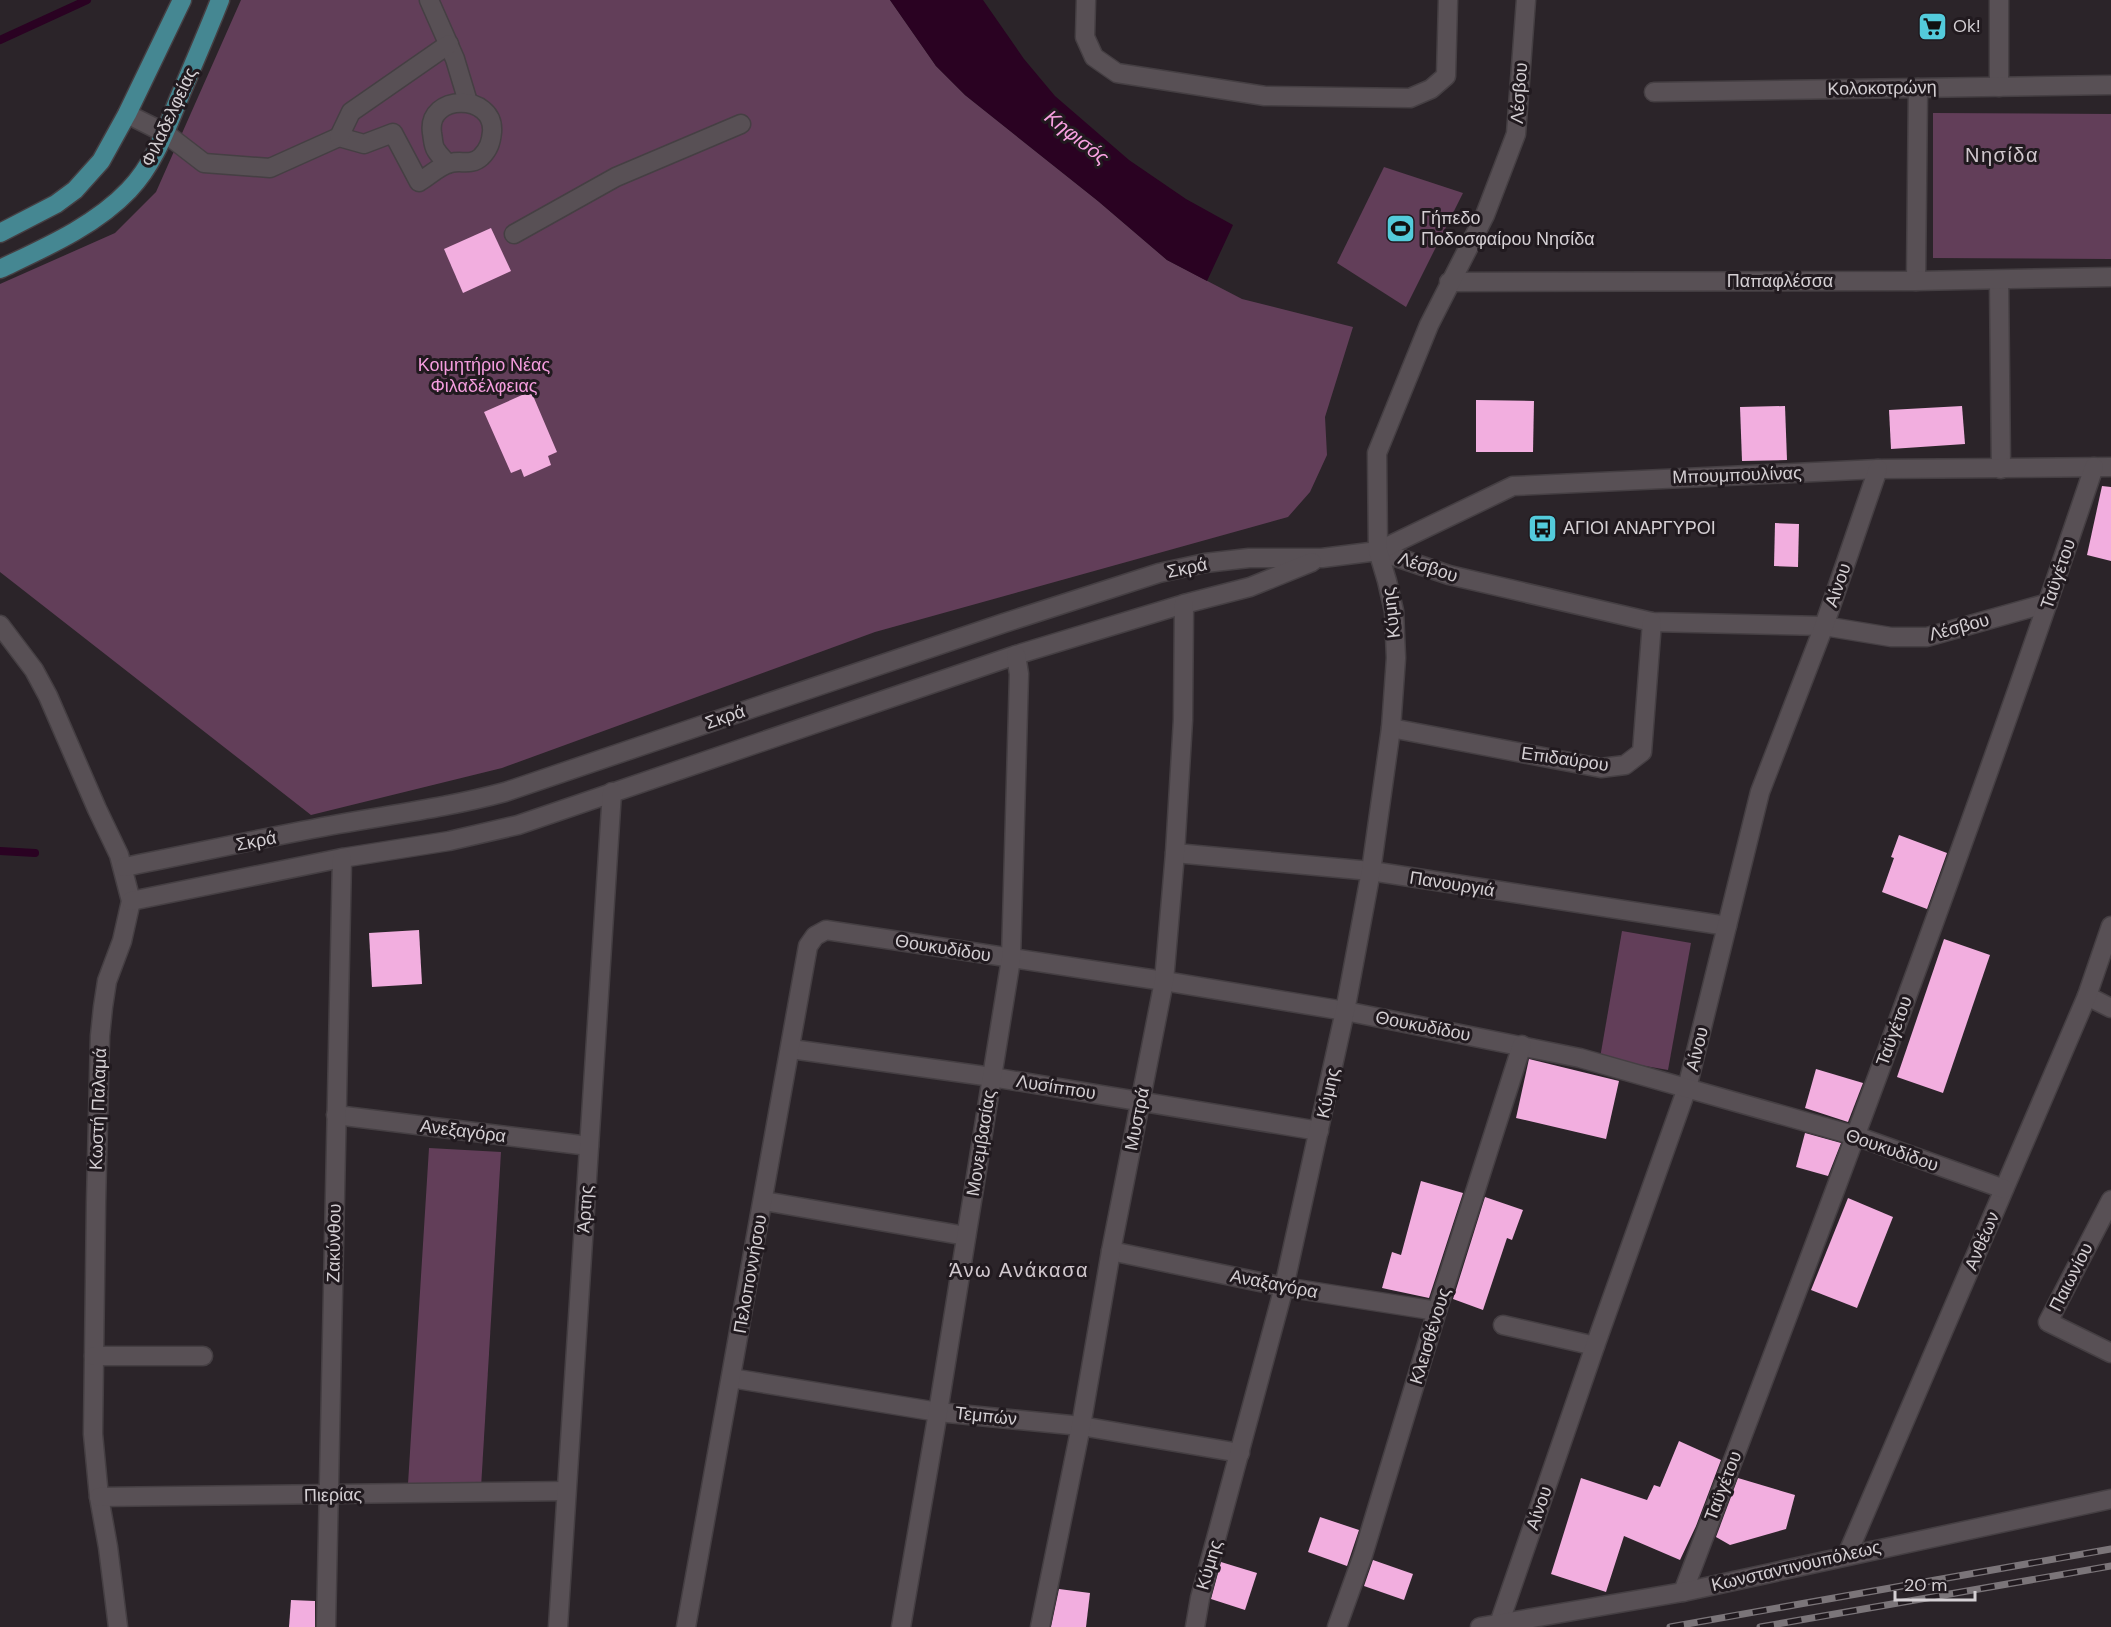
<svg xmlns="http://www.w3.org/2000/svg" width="2111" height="1627" font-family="'DM Sans',sans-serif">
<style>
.green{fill:#623e59}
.water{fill:#2a0222}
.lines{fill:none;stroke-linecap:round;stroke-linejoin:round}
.stream{stroke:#2a0222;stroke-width:8}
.building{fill:#f2aedf}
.minor-casing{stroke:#453f43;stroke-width:21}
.major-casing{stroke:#453f43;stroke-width:21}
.minor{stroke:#585055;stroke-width:18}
.major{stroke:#458792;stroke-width:18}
.rail-casing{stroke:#7b7579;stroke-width:7}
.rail{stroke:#211a1f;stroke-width:4.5;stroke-dasharray:14;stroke-linecap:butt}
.labels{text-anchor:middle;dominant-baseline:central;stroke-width:6;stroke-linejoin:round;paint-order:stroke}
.poi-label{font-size:18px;fill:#d4cfd3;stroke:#211a1f;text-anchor:start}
.street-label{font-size:18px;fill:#d4cfd3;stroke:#211a1f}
.park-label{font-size:18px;fill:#f49dde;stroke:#211a1f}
.water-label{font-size:20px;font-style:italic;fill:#f8a1e1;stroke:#211a1f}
.neighbourhood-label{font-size:20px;letter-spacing:1.5px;fill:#d1c8ce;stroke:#211a1f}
</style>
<rect width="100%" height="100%" fill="#2b2429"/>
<g class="green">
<path d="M241,0H890L936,66L965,95L1098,201L1167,260L1242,299L1353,327L1325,417L1327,455L1310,492L1288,517L875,632L502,768L311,815L0,572V284L115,233L156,192Z"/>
<path d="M1933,113L2111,114V259L1933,258Z"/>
<path d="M1384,167L1463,193L1406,307L1337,263Z"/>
<path d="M1622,931L1691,943L1668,1070L1600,1058Z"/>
<path d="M429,1148L501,1152L481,1488L408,1484Z"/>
</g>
<path class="water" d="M890,0H983L1024,59L1055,96L1129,160L1186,199L1233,225L1207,281L1167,260L1098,201L965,95L936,66Z"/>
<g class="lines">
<g class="stream">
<path d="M0,40L87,0"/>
<path d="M0,851L35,853"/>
</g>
</g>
<g class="building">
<path d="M491,228L511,271L463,293L444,249Z"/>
<path d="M531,391L557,452L548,456L551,465L524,477L521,469L511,473L484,412Z"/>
<path d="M1476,400L1534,401L1533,452H1476Z"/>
<path d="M1785,406L1787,460L1742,461L1740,407Z"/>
<path d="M1962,406L1965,444L1891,449L1889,410Z"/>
<path d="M2102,486L2111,487V561L2087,555Z"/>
<path d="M1775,523L1799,524L1798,567L1774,566Z"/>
<path d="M1899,835L1947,853L1927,909L1882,892L1894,858L1891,857Z"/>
<path d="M419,930L422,984L372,987L369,933Z"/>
<path d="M1944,939L1990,955L1943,1093L1897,1077Z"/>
<path d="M1529,1059L1619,1081L1606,1139L1516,1118Z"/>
<path d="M1816,1069L1863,1083L1848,1122L1805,1108Z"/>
<path d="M1805,1133L1841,1143L1828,1176L1796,1167Z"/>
<path d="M1421,1181L1463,1193L1429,1298L1382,1288L1392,1252L1401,1255Z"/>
<path d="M1485,1197L1523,1210L1512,1240L1507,1238L1483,1310L1453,1299Z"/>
<path d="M1848,1198L1893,1217L1857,1308L1811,1290Z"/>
<path d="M1679,1441L1721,1460L1696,1526L1680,1560L1624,1536L1606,1592L1551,1574L1581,1478L1647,1500L1654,1485L1660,1487Z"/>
<path d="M1738,1478L1795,1495L1786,1529L1730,1545L1716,1537Z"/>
<path d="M1320,1517L1359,1530L1347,1566L1308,1552Z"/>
<path d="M1373,1560L1413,1574L1404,1600L1364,1586Z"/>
<path d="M1221,1562L1257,1573L1245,1610L1211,1599Z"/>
<path d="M1059,1589L1090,1593L1086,1627H1051Z"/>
<path d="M291,1600L315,1601V1627H289Z"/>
</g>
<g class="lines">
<defs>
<g id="minor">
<path d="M429,0L455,59L468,102"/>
<path d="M1086,0L1085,37L1094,57L1117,73L1265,96L1410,98L1431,89L1446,76L1448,0"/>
<path d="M1999,87V0"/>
<path d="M1654,92L2111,85"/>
<path d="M127,114L165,133L204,163L270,168L339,137L364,144L393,133L419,182C428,177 440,165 451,163C461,160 471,166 481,157C489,149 491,142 492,132C495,93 426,93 432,133C433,138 433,146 436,150C439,155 444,160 448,164"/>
<path d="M339,137L351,112L449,44"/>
<path d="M514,234L616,177L741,124"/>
<path d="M1999,280L2001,469"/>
<path d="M1916,281L1918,88"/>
<path d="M1449,282L1916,281L2111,277"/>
<path d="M1378,551L1449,575L1652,622L1824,626L1891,637H1927L2048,603"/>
<path d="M0,625L34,670L48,696L97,809L119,855L131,901L122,941L107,981L103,1007L100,1036L96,1203L93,1434L99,1497L108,1547L118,1627"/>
<path d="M1391,728L1601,768L1625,765L1642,752L1652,622"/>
<path d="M1175,853L1371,871L1727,926"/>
<path d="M124,867C195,853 267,837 339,824C395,814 450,807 505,792L1004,623L1159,573L1205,563L1249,558H1322L1378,551L1513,486L1878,469L2111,467"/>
<path d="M131,901L342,858L449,841L518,825L1016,655L1184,604L1250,587L1312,562"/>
<path d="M2087,996L2111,1008"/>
<path d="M791,1049L992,1077L1319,1131"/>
<path d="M336,1115L589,1146"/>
<path d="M2111,1200L2048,1322L2111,1353"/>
<path d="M764,1201L966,1236"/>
<path d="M1111,1251L1284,1287L1437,1311"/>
<path d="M1503,1325L1595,1346"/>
<path d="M94,1356H203"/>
<path d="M731,1378L938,1412L1081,1426L1240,1453"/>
<path d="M99,1497L566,1491"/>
<path d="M1847,1555L2087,996L2111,926"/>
<path d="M1683,1592C1825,1219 1967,845 2094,467"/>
<path d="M1499,1624L1595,1346L1687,1088L1760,792L1824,626L1878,469"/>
<path d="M326,1627L342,858"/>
<path d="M558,1627L612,792"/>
<path d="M686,1627L808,946L815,936L826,930L1164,981L1345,1011L1580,1058L1856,1136L2004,1189"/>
<path d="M901,1627L938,1412L1011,959L1019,674L1016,655"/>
<path d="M1040,1627L1081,1426L1111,1251L1164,981L1175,853L1183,720L1184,604"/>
<path d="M1195,1627L1200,1598L1284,1287L1345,1011L1371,871L1391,728L1396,658L1394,611L1387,581L1378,551L1377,453L1429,325L1485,215L1516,134L1526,0"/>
<path d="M1337,1627L1363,1555L1437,1311L1522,1045"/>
<path d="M1480,1627L1683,1592L2111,1499"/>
</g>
<g id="major">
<path d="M0,233L56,204L75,190L101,161L127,114L182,0"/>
<path d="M0,269C44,248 95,226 129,190C154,164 166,130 179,98C193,65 207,33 220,0"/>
</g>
</defs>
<use href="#minor" class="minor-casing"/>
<use href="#major" class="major-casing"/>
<use href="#minor" class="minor"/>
<use href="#major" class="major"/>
<defs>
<g id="rail">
<path d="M1670,1627L2111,1549"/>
<path d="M1760,1627L2111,1566"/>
</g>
</defs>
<use href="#rail" class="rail-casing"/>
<use href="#rail" class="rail"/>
</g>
<defs>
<symbol id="supermarket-square" viewBox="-11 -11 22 22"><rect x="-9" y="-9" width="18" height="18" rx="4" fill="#53cbdb" stroke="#211a1f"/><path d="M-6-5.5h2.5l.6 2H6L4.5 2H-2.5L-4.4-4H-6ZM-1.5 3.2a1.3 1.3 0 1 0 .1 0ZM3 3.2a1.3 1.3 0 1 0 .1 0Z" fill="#111"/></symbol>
<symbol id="stadium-square" viewBox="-11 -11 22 22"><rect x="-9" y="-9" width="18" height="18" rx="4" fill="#53cbdb" stroke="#211a1f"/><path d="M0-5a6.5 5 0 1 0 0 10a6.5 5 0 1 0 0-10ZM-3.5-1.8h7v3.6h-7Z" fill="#111"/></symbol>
<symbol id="bus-square" viewBox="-11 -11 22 22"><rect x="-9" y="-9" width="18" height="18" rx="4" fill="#53cbdb" stroke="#211a1f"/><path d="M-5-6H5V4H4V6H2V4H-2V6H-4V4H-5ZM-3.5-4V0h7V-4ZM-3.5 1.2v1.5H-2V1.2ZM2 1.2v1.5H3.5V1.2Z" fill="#111"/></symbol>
</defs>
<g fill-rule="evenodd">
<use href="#supermarket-square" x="1916" y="10" width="33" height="33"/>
<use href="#stadium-square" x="1384" y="212" width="33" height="33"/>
<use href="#bus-square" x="1526" y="512" width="33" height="33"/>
</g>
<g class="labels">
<g class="poi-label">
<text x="1953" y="26">Ok!</text>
<text x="1421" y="218">Γήπεδο<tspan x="1421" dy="21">Ποδοσφαίρου Νησίδα</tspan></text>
<text x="1563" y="528">ΑΓΙΟΙ ΑΝΑΡΓΥΡΟΙ</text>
</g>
<g class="street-label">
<text transform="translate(1882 88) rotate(-1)">Κολοκοτρώνη</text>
<text transform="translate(1519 93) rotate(-86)">Λέσβου</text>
<text transform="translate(169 117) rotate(-65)">Φιλαδελφείας</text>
<text x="1780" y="281">Παπαφλέσσα</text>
<text transform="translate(1737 475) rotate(-2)">Μπουμπουλίνας</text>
<text transform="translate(1428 567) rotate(18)">Λέσβου</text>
<text transform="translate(1187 568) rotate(-12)">Σκρά</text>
<text transform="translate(2058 574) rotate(-71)">Ταϋγέτου</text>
<text transform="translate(1838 585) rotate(-71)">Αίνου</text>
<text transform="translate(1391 613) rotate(-97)">Κύμης</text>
<text transform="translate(1959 627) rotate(-15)">Λέσβου</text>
<text transform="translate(725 717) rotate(-19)">Σκρά</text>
<text transform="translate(1565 759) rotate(8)">Επιδαύρου</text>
<text transform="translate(256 841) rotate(-11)">Σκρά</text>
<text transform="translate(1452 884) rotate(9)">Πανουργιά</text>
<text transform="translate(943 948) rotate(9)">Θουκυδίδου</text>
<text transform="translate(1423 1026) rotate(11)">Θουκυδίδου</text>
<text transform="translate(1894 1031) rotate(-70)">Ταϋγέτου</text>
<text transform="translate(1697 1049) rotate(-76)">Αίνου</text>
<text transform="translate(1056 1087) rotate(9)">Λυσίππου</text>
<text transform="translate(1328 1093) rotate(-78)">Κύμης</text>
<text transform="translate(98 1109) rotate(-88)">Κωστή Παλαμά</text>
<text transform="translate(1137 1119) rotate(-79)">Μυστρά</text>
<text transform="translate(463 1131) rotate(7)">Ανεξαγόρα</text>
<text transform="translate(981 1143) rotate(-81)">Μονεμβασίας</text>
<text transform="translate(1892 1150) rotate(19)">Θουκυδίδου</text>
<text transform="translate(585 1209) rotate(-86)">Άρτης</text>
<text transform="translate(1982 1241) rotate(-67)">Ανθέων</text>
<text transform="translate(334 1243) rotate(-89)">Ζακύνθου</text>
<text transform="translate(750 1274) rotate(-80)">Πελοποννήσου</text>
<text transform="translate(2071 1277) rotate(-63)">Παιωνίου</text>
<text transform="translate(1274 1284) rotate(11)">Αναξαγόρα</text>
<text transform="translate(1430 1336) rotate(-73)">Κλεισθένους</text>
<text transform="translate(986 1416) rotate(6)">Τεμπών</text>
<text transform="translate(1723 1486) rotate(-69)">Ταϋγέτου</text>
<text transform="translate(333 1495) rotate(-1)">Πιερίας</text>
<text transform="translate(1539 1508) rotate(-71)">Αίνου</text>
<text transform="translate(1209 1565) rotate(-74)">Κύμης</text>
<text transform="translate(1796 1566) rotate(-13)">Κωνσταντινουπόλεως</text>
</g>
<g class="park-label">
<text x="484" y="365">Κοιμητήριο Νέας<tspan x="484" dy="21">Φιλαδέλφειας</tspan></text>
</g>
<g class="water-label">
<text transform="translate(1077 137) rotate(38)">Κηφισός</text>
</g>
<g class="neighbourhood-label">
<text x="2002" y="155">Νησίδα</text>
<text x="1019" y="1270">Άνω Ανάκασα</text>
</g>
</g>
<path d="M1895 1591v9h80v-9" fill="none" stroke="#d4cfd3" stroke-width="3"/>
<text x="1904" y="1591" font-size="18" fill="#d4cfd3" stroke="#211a1f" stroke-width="4.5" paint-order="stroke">20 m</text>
</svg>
